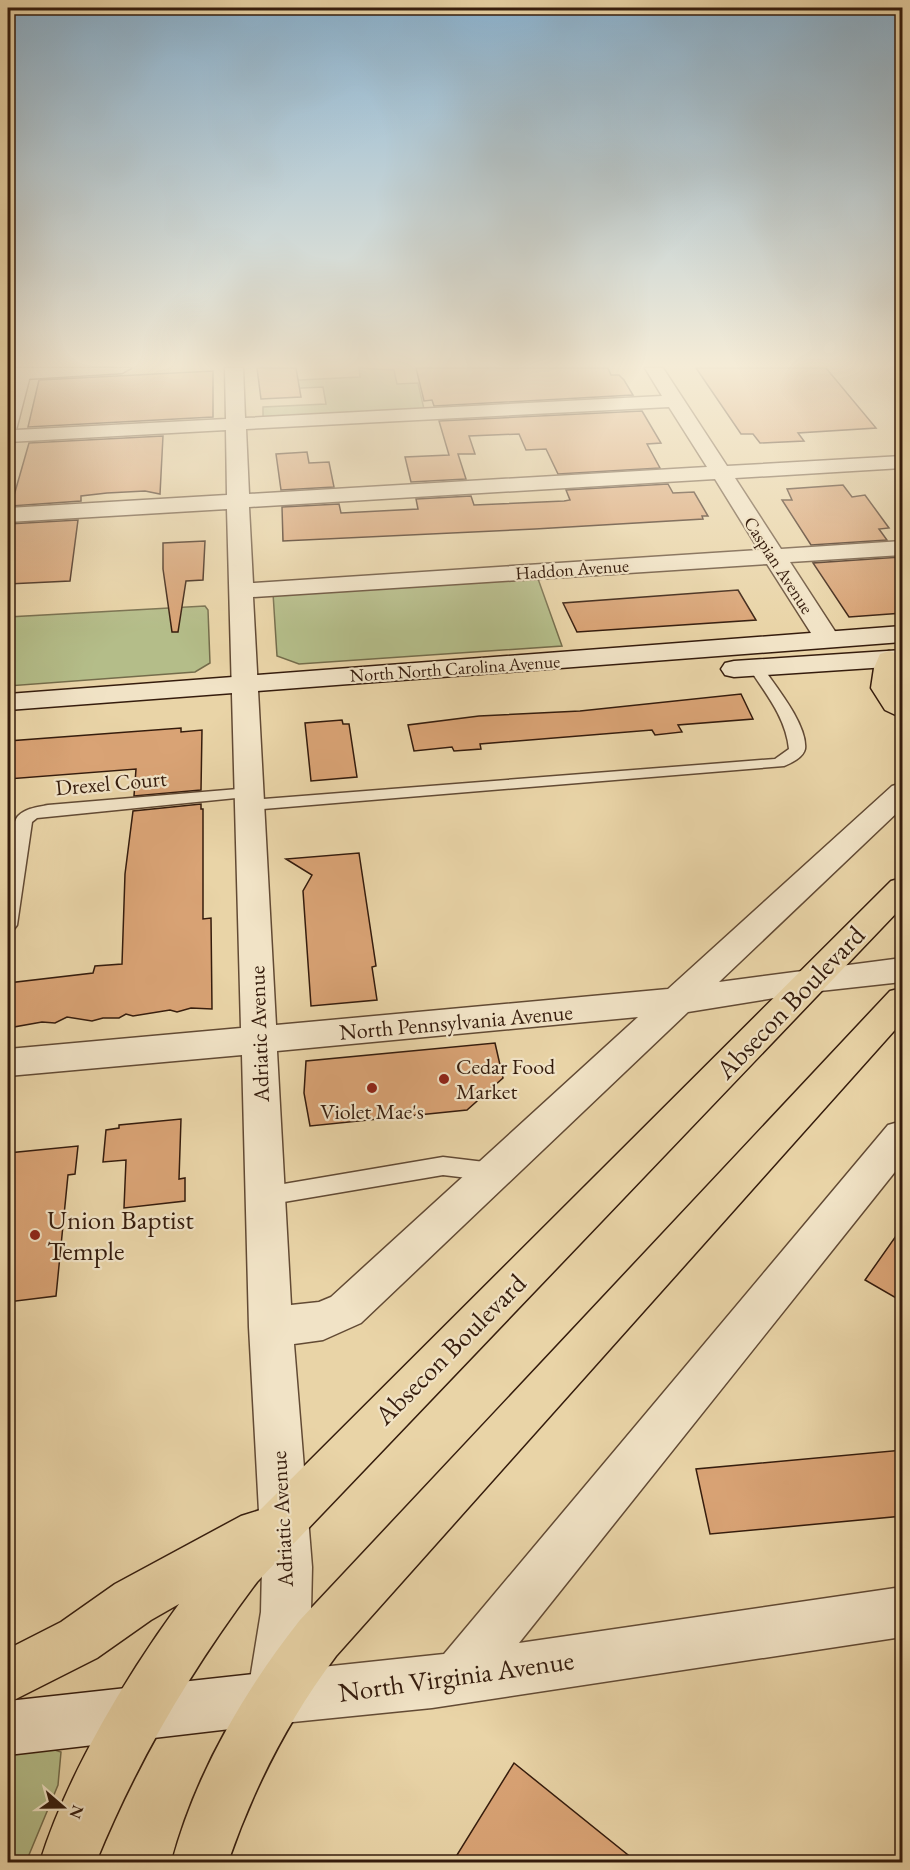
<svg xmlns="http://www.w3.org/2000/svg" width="910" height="1870" font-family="'EB Garamond',serif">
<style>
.green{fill:#b4bd89;stroke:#746c4b;stroke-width:1.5}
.building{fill:#d9a375;stroke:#351c0d;stroke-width:1.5}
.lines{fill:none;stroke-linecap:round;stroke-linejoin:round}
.lane-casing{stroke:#624a34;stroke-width:3}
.street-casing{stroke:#624a34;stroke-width:3}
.secondary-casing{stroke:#351c0d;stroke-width:3}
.highway-casing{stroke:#351c0d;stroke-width:3}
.lane{fill:#f1e3c6;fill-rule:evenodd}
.street{fill:#f1e3c6;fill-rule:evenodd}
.secondary{fill:#f1e3c6;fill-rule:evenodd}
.highway{fill:#e9d4a7;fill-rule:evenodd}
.poi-dot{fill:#8f2418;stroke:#f1e3c6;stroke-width:2}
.labels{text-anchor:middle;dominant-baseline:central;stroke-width:4.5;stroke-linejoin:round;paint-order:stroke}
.far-street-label{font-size:18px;fill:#351c0d;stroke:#f1e3c6}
.street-label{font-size:22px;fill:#351c0d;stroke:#f1e3c6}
.poi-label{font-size:22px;fill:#351c0d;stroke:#f1e3c6;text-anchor:start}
.near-street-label{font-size:27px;fill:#351c0d;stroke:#f1e3c6}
.near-poi-label{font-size:27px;fill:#351c0d;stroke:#f1e3c6;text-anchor:start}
</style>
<rect width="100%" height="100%" fill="#e9d4a7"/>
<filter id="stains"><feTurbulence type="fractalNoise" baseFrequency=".00333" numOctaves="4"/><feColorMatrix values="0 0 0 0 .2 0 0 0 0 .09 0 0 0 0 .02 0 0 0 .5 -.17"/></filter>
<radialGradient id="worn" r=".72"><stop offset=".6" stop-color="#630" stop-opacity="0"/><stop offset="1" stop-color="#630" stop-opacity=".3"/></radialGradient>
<g class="green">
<path d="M359,368L394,370L397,384L418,383L424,409L263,417V407L326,404L323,387L281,389L280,381L360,377Z"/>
<path d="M537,576L562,646L299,664L277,656L273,593Z"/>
<path d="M205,606L208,610L210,663L195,672L8,686V617Z"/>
<path d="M39,1745L61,1752L58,1785L26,1862H8V1751Z"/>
</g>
<g class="building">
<path d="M257,368H296L301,397L261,399Z"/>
<path d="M416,368H608L611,375H619L624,380L633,395L434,406L432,400L424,401Z"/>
<path d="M696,368H826L876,428L798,433L804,441L760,443L753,434H741Z"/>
<path d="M213,371V417L28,427L39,380Z"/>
<path d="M642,411L661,443L647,444L660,468L558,474L546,449L526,450L519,434L469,436L475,454H458L466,479L411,482L405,457L449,455L439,421Z"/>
<path d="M163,436L160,494L145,491L107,493L81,496V501L11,506L29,443Z"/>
<path d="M307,452L309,463L329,462L334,487L281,490L276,454Z"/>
<path d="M668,484L673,493L694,492L708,516H702L703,519L535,529L283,541L282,507L339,504L341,513L418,509L416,499L471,496L474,505L564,501L570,500L566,490Z"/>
<path d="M843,485L852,497L865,495L889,528L879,529L887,540L811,545L782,500H792L787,489Z"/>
<path d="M78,520L70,581L8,584V524Z"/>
<path d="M205,541L203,580L186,581L178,632H172L163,569V543Z"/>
<path d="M901,557L903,613L849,617L813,563Z"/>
<path d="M738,590L756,620L577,632L563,603Z"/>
<path d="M741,694L753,719L678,725L682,732L655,735L652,730L480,744L481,749L454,751L452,747L414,751L408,725L479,716L580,711Z"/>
<path d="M342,720L343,724H349L357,777L311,781L305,723Z"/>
<path d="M181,728V732L202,730L201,790L134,796L136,769L8,779V741Z"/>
<path d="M201,804V809H203V919L211,918L212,1009L191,1008L177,1012L170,1010L133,1016L126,1014L119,1018H103L92,1021L67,1017L55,1023L42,1022L8,1028V983L93,973L95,966L122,964L125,874L133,811Z"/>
<path d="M359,853L376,966L372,967L377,1000L311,1006L303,891L312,875L286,859Z"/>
<path d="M495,1043L503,1078L467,1110L310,1126L304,1093L306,1061Z"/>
<path d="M181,1119L179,1179L185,1178V1201L124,1208L126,1160L103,1162L106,1130L119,1128V1125Z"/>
<path d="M78,1146L75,1174L68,1175L56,1296L8,1302V1153Z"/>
<path d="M903,1226V1302L865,1280Z"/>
<path d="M903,1450V1516L710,1534L696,1469Z"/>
<path d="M514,1763L638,1863H452Z"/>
</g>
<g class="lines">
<defs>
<g id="lane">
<path d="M756,664L761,665C774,684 808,725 805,749C803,758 791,763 784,766L250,810L242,805L250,800L775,759L789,749C786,718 766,694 749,668Z"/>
<path d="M250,788L258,793L256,796L37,818L32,822L17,925L14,929L8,931C8,910 6,831 18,816C26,808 38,807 48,805Z"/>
<path d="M443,1157L493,1163L501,1166L504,1172L501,1178L493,1181L443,1175L266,1205L258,1202L255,1196L258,1190L266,1187Z"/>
</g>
<path id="street" d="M14,368H32L16,430L226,419L225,368H243L245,418L662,396L645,368H663L727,466L902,456V468L735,478L781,549L902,541V555L790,562L840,639L836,644L827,647L818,644L767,564L253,597L276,1025L668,989L892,786L902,783V808L719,982L902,958V982L811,992L688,1012L361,1323L323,1340L294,1344L312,1567L311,1612L303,1669L444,1654L888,1125L902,1121V1163L519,1643L902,1587V1637L432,1708L273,1724L254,1717L247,1698L261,1612L262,1567L249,1327L242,1055L8,1076V1049L241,1028L227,509L8,522V508L227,495L226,430L8,442V392ZM669,407L707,467L249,494L246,429ZM715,479L759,550L253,583L249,507ZM638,1017L331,1297L319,1302L291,1305L277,1051Z"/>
<g id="secondary">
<path d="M8,368H131L122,373L8,380Z"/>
<path d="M902,626V642L8,710V694Z"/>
<path d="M902,650V666L734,677L725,675L721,669L725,663L734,661Z"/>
<path d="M273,1672L292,1679L299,1698L292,1717L273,1724L8,1755V1701Z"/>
</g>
<g id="highway">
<path d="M889,651L898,654L902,659C899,672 893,686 902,697V718L885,710L871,688L874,668L880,654Z"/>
<path d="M902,878V907L257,1582C191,1670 137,1761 96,1862H40C67,1775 125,1678 179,1604L151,1620L97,1658L8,1703V1649L61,1622L115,1584L241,1516L260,1510L891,881Z"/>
<path d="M902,988V1022L336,1656C288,1720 254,1787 228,1862H172C195,1775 244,1691 300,1620L890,991Z"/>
</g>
</defs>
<use href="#lane" class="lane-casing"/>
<use href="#street" class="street-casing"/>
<use href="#secondary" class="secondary-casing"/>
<use href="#highway" class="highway-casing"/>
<use href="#lane" class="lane"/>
<use href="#street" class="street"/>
<use href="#secondary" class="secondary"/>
<use href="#highway" class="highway"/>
</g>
<linearGradient id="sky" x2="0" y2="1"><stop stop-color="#8ab4d3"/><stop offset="0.58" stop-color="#f5ecd7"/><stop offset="1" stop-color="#f5ecd7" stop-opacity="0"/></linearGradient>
<rect width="910" height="630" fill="url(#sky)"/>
<g class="poi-dot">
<circle cx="444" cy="1079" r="6"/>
<circle cx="372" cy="1088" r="6"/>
<circle cx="35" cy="1235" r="6"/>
</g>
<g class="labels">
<g class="far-street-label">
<text transform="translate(779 565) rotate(57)">Caspian Avenue</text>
<text transform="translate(572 569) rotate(-4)">Haddon Avenue</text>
<text transform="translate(455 668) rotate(-4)">North North Carolina Avenue</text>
</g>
<g class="street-label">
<text transform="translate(111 783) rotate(-5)">Drexel Court</text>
<text transform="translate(456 1022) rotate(-5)">North Pennsylvania Avenue</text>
<text transform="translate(259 1034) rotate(-92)">Adriatic Avenue</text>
<text transform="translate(282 1519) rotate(-93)">Adriatic Avenue</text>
</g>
<g class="poi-label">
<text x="456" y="1066">Cedar Food<tspan x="456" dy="25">Market</tspan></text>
<text x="372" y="1111" text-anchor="middle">Violet Mae's</text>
</g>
<g class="near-street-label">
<text transform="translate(790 1002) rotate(-46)">Absecon Boulevard</text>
<text transform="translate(450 1349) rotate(-45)">Absecon Boulevard</text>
<text transform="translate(456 1676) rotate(-8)">North Virginia Avenue</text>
</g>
<g class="near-poi-label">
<text x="47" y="1219">Union Baptist<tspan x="47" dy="31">Temple</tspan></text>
</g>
</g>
<rect width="910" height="1870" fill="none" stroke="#e9d4a7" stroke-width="30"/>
<rect x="9" y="9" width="892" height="1852" fill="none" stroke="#351c0d" stroke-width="3"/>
<rect x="15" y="15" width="880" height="1840" fill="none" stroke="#351c0d" stroke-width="1.5"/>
<g transform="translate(63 1807) rotate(110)" stroke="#f1e3c6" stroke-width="4.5" paint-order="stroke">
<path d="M0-4.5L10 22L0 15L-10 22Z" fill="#351c0d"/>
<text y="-9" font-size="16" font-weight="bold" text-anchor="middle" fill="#351c0d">N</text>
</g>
<rect width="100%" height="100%" filter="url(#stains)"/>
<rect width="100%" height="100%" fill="url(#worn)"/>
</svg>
